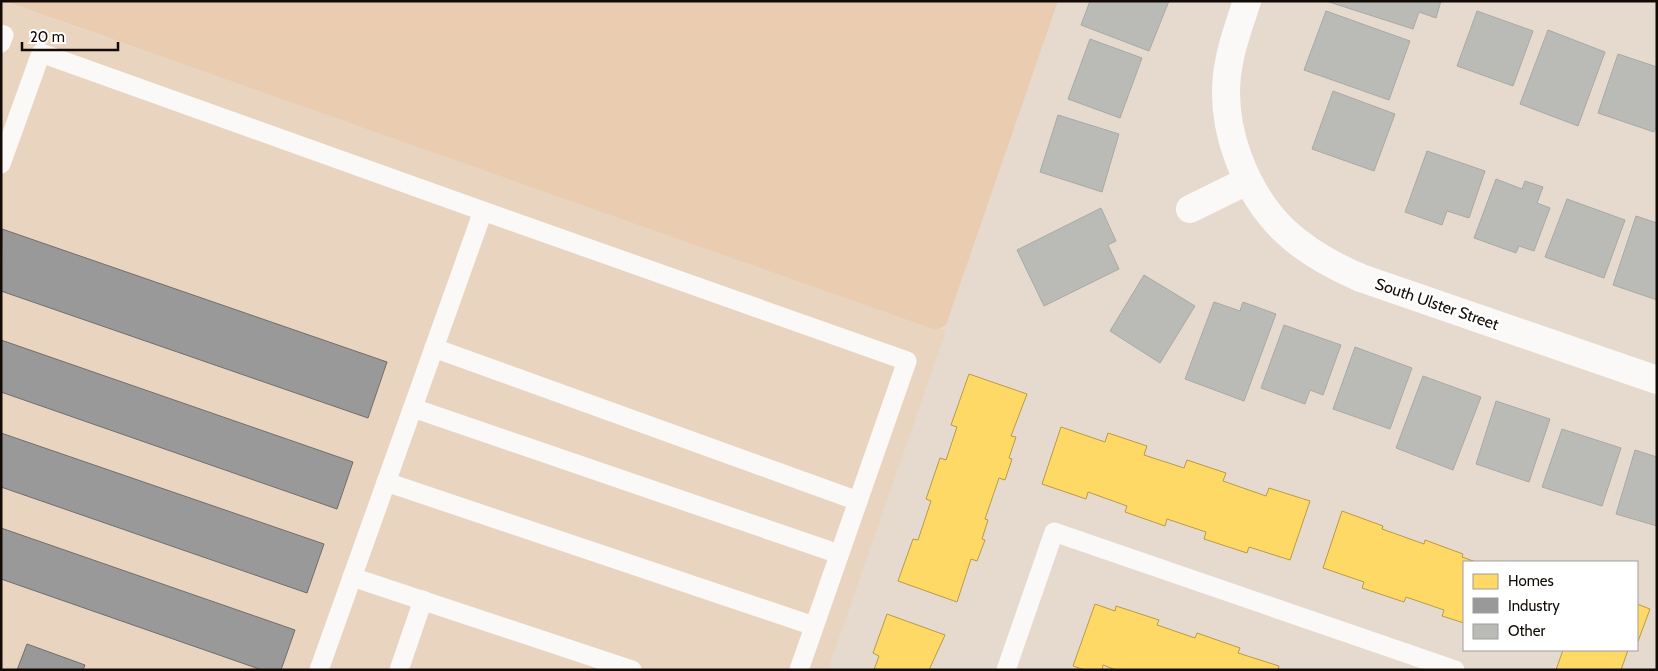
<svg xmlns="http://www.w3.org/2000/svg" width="1658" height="671" font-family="Cabin,sans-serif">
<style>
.built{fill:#e9d4c0}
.green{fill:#eacdb1}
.homes{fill:#ffd966;stroke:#b89b49}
.industry{fill:#999;stroke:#706e6d}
.building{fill:#babbb7;stroke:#a8a9a5}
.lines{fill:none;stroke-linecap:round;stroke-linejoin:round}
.lane{stroke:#fbf9f8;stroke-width:19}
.street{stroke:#fbf9f8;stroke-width:28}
.labels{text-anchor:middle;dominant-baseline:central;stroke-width:5;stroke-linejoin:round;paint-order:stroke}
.street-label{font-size:16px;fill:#120b05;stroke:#fff}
</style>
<rect width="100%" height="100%" fill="#e6dace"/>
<path class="built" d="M1,1L946,331L828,670H1Z"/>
<path class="green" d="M4,1H1058L946,325L936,330Z"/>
<g class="homes">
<path d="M969,374L1027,394L1011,436L1016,437L1009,458L1012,459L1005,480L999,478L985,519L988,520L982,539L985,540L977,561L971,559L957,602L898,581L913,539L918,540L931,501L926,499L940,458L946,460L957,427L951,425Z"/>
<path d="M1061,427L1105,442L1108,433L1147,446L1144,455L1184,468L1187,460L1226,473L1223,481L1266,496L1269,488L1310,501L1290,560L1249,547L1247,553L1204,539L1206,532L1167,519L1165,526L1125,512L1127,506L1088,492L1086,499L1042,484Z"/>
<path d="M1342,511L1383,526L1382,529L1424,544L1425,540L1463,554L1462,557L1476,562H1464V623L1442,616L1444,610L1406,597L1404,602L1362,588L1364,582L1323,568Z"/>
<path d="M1095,604L1115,611L1116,606L1159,620L1157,625L1195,638L1197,633L1240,648L1238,653L1279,666L1278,670H1116L1103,665L1102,670H1085L1073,666Z"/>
<path d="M1637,604L1650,609L1637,644Z"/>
<path d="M887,614L945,635L929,670H874L879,656L873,653Z"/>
<path d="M1563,650H1628L1621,670H1556Z"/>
</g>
<g class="industry">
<path d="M2,229L387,362L368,418L1,291Z"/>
<path d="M1,340L353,462L337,509L1,392Z"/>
<path d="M1,433L324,544L307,593L1,487Z"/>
<path d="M1,528L295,630L281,670H262L1,579Z"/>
<path d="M27,644L85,665L83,670H17Z"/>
</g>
<g class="building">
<path d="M1090,1H1169L1149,51L1081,25Z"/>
<path d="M1326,1H1441L1436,18L1419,12L1413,29Z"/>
<path d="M1326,11L1410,41L1389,100L1304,70Z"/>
<path d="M1477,11L1533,31L1513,86L1457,66Z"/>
<path d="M1548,30L1605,52L1578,126L1520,104Z"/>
<path d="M1090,39L1142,58L1120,118L1068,99Z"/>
<path d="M1618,54L1657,67V125L1654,132L1598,113Z"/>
<path d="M1333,91L1395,114L1374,171L1312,149Z"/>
<path d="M1058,115L1119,134L1102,192L1040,172Z"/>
<path d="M1427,151L1485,171L1469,218L1447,211L1442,225L1405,212Z"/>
<path d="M1496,179L1522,189L1525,181L1543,187L1537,203L1550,208L1534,251L1519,246L1516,253L1474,238Z"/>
<path d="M1567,199L1625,220L1604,278L1545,257Z"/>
<path d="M1101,208L1116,241L1108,245L1119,269L1044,306L1017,250Z"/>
<path d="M1636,216L1657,223V300L1613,285Z"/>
<path d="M1144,275L1195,306L1160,363L1110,331Z"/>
<path d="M1214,302L1240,311L1243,302L1276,314L1244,401L1185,379Z"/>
<path d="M1284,325L1341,345L1323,395L1310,390L1305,404L1261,388Z"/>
<path d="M1355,347L1412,368L1390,429L1333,409Z"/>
<path d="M1423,376L1481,397L1453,470L1396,448Z"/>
<path d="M1496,401L1550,419L1529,482L1476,464Z"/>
<path d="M1562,429L1621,448L1602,506L1542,487Z"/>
<path d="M1635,450L1657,457V526L1616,514Z"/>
</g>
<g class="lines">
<g class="lane">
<path d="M1,34L4,35L1,43"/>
<path d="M1,164L41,53L483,211L319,670"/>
<path d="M483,211L907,361L799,670"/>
<path d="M434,348L858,501"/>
<path d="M413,408L839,554"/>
<path d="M386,482L814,626"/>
<path d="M352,577L632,670"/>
<path d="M399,670L423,600"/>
<path d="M1006,670L1054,532L1455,670"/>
</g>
<g class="street">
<path d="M1247,1C1239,25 1230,50 1227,75C1224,103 1228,130 1238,157C1261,220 1300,252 1361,278L1657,380"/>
<path d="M1190,209L1247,181"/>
</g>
</g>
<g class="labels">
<g class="street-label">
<text transform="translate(1437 304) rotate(19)">South Ulster Street</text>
</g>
</g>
<rect width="1658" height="671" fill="none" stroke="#120b05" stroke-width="5"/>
<rect x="1463" y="561" width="175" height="90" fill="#ffffff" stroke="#a09d9b"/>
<rect x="1473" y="574" width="25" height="15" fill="#ffd966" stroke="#a09d9b"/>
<text x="1508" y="586" font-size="15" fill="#120b05">Homes</text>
<rect x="1473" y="598" width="25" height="15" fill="#999999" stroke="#a09d9b"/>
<text x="1508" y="611" font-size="15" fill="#120b05">Industry</text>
<rect x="1473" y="624" width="25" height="15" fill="#babbb7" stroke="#a09d9b"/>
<text x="1508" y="636" font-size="15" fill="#120b05">Other</text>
<path d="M22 42v8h96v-8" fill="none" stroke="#120b05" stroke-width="2.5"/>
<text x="30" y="42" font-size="15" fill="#120b05" stroke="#ffffff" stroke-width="4" paint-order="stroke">20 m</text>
</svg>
